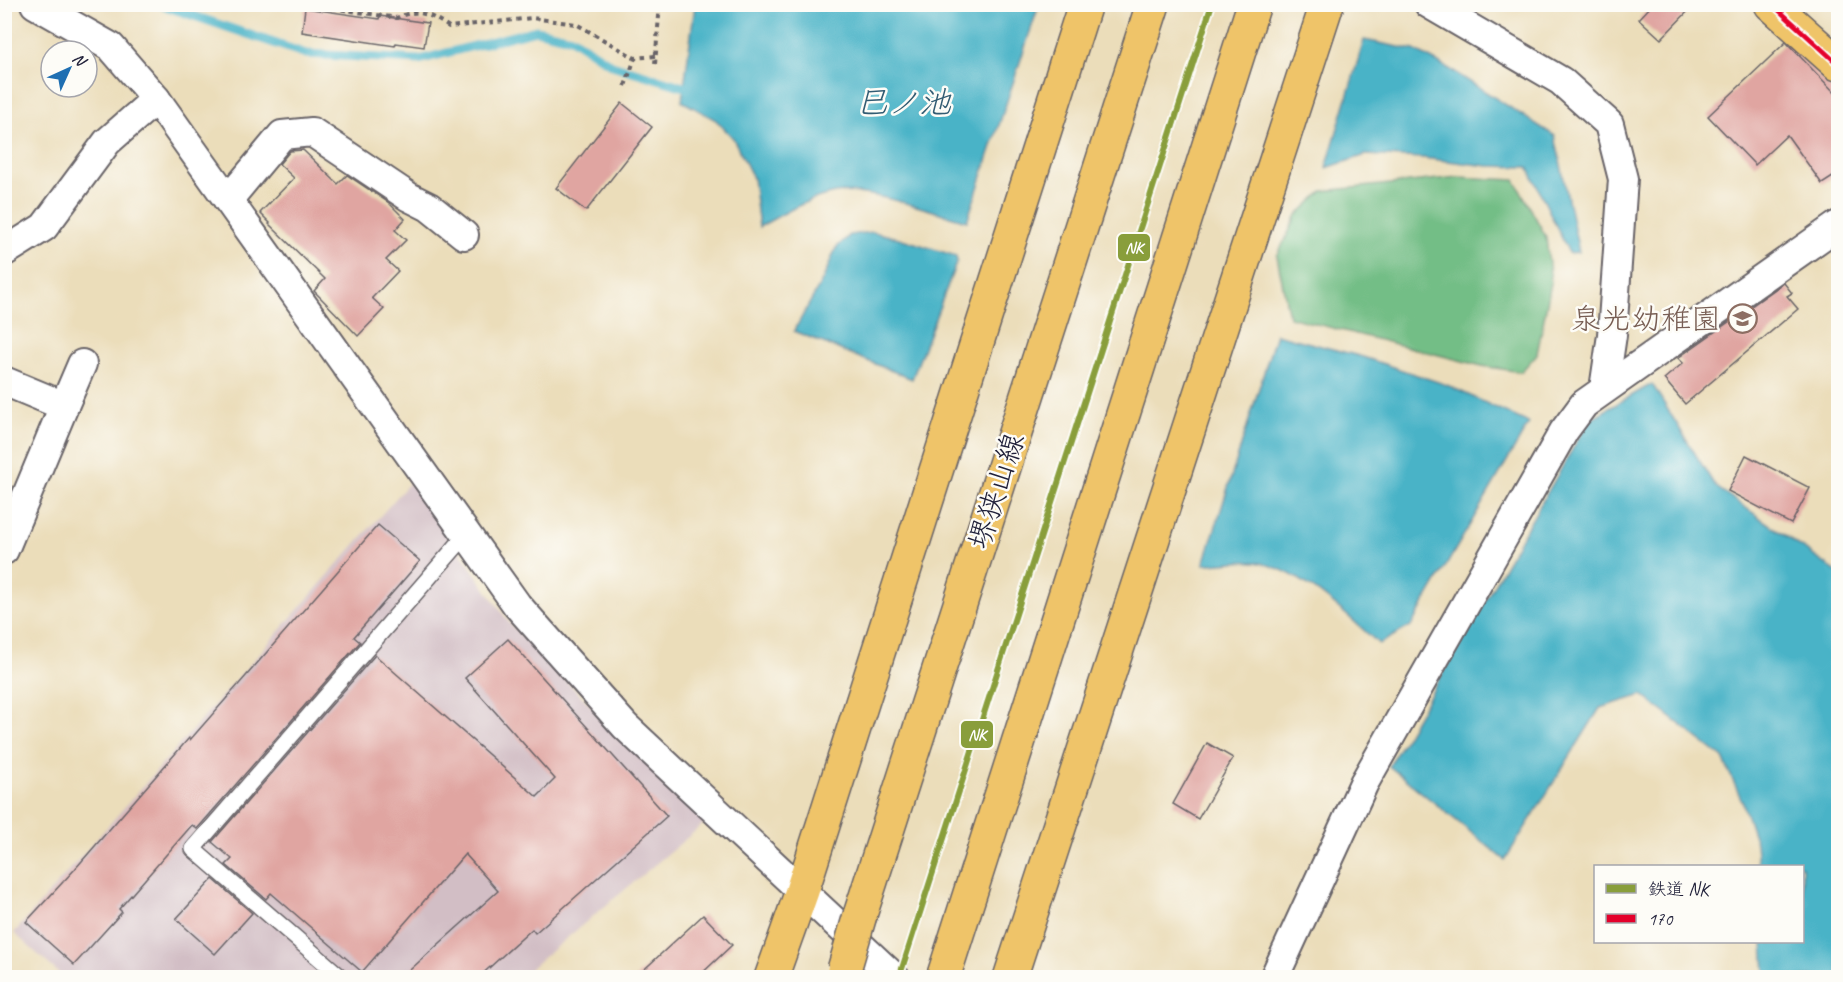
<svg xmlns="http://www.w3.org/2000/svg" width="1843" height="982" font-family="Caveat,'Klee One',sans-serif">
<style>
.industrial{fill:#d2bec5}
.forest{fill:#73be86;stroke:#4a7060;stroke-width:1.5}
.water{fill:#49b3c7;stroke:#366a81;stroke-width:1.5}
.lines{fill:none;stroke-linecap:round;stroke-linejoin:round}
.stream{stroke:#49b3c7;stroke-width:9}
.building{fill:#e0a5a1}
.lane-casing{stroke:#686367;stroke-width:18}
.street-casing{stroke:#686367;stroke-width:32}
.primary-casing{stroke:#686367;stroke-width:36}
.path{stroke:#686367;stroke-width:4;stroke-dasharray:4.5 4.5;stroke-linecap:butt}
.lane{stroke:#fff;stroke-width:15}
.street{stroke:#fff;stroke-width:28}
.primary{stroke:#efc469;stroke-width:33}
.primary-bridge-casing{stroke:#686367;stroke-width:36;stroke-linecap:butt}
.primary-bridge{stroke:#efc469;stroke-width:33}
.bus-1-casing{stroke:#fdfcf7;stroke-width:9}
.bus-1{stroke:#e4002b;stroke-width:4.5}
.rail-1-casing{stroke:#fdfcf7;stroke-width:10}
.rail-1{stroke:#899e3b;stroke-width:6}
.labels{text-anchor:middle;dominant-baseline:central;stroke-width:5;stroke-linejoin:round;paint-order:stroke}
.education-label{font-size:30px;fill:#785e54;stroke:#fdfcf7;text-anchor:end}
.street-label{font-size:30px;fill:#22223b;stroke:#fdfcf7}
.water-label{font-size:32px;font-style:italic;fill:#325c73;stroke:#fdfcf7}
.line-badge{stroke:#fdfcf7;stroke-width:2}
.badge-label{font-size:16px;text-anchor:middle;font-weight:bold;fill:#fff}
</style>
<rect width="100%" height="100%" fill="#fdfcf7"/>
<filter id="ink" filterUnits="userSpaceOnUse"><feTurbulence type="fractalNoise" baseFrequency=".0167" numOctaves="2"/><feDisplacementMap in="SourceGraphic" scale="12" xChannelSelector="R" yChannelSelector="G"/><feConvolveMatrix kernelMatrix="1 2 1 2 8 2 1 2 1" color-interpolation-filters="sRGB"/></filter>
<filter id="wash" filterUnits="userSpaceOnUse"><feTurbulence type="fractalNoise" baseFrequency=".008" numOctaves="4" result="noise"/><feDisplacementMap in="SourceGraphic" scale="24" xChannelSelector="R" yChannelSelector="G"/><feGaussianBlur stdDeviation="1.35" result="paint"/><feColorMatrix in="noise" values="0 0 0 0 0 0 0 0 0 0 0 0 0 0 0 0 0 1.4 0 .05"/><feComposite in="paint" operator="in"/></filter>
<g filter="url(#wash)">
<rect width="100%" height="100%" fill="#ebddba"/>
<path class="industrial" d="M411,481L510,624L706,822L520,977L409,978L405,974L401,978L63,977L14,933Z"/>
<path class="forest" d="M1458,177L1515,180L1546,237L1551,283L1537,354L1521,372L1482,366L1289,317L1277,256L1297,215L1323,191Z"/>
<g class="water">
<path d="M695,5H1039L967,221C934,212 867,188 835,193C808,198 783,214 759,227L753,178L733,138L716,120L682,101Z"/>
<path d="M1364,40L1414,50L1448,68L1555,136L1579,252L1569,253L1528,167L1488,166L1423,158L1366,155L1326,168Z"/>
<path d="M873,232L899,238L956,256L957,261L912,379L794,331L823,279L836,248L850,235Z"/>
<path d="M1276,334L1363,357L1447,385L1529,423L1411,626L1379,644C1347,615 1299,568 1255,562C1239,560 1220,564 1204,564Z"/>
<path d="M1652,384L1715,486L1838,573V977H1769L1765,972L1763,942H1802V866H1758L1756,843L1742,801L1723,758L1642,695L1600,708L1505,860L1389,766L1590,419Z"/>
</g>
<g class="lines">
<path class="stream" d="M159,4L306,54L419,60L536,30L571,38L612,65L684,87"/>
</g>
<g id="blocks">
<g class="building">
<path d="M1653,4H1695L1661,39L1639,19Z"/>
<path d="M305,8L379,19L380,16L428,23L424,47L396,43L395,46L302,32Z"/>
<path d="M1786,42L1839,97V173L1822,184L1787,135L1755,165L1708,116Z"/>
<path d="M622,103L652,127L586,211L556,188Z"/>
<path d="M303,150L338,184L347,175L389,203L405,219L395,230L406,240L386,260L398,271L372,298L384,309L358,336L314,291L325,279L269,224L270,223L260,213L294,178L279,164L290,151Z"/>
<path d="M1784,283L1792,293L1787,296L1798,309L1685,404L1664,379L1683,363L1678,358Z"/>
<path d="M1746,455L1810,488L1791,524L1728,491Z"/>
<path d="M378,525L420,561L354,637L360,642L197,829L192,825L119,909L122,912L74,965L26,922L75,869L189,738L190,740Z"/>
<path d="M508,639L667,816L535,933L532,929L478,978H401L498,891L465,854L362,972L271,893L266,899L226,865L232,859L212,842L375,655L537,797L555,779L465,678Z"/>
<path d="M1207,743L1233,758L1198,819L1173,804Z"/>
<path d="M213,879L252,913L215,954L176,919Z"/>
<path d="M703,915L732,945L697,978H635Z"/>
</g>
</g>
</g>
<g filter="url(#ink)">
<use href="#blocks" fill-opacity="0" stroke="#686367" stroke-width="1.5"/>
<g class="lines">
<defs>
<path id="lane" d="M342,978L193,849L466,535"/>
<g id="street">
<path d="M35,4L111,47L156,99L517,605L625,726L895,978"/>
<path d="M1429,4L1561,81L1609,124L1623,179L1612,335L1604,389"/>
<path d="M228,200L282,135L312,132L409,197L429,207L464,235"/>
<path d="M4,252L44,227L107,142L156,99"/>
<path d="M4,381L64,406L4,550"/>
<path d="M64,406L82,364"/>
<path d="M1274,978L1364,783L1564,431L1584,404L1838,225"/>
</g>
<g id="primary">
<path d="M1771,4L1838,64"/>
<path d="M860,915L1153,4"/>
<path d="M771,978L802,891L1085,4"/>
<path d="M943,978L1254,4"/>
<path d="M1010,978L1327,4"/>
</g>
</defs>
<use href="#lane" class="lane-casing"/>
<use href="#street" class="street-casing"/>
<use href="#primary" class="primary-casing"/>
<g class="path">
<path d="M306,4L397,18C417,7 431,15 449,27L532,18L576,24L635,58L655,56"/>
<path d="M655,64L660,4"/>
<path d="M625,86L635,58"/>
</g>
<use href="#lane" class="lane"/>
<use href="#street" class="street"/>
<use href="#primary" class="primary"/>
<defs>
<path id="primary-bridge" d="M844,970L860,915"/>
</defs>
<use href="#primary-bridge" class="primary-bridge-casing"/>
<use href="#primary-bridge" class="primary-bridge"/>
<defs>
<path id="bus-1" d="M1772,4L1838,64"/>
</defs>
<use href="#bus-1" class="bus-1-casing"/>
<use href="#bus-1" class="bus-1"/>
<defs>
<path id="rail-1" d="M899,978L1212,4"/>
</defs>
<use href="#rail-1" class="rail-1-casing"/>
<use href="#rail-1" class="rail-1"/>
</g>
</g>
<defs>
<symbol id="school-ring" viewBox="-11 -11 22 22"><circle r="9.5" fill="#fdfcf7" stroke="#8d6e63" stroke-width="1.5"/><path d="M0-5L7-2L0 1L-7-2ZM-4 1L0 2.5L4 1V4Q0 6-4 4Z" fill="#8d6e63"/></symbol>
</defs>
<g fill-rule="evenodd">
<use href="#school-ring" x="1726" y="302" width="33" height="33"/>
</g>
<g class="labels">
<g class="education-label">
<text x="1721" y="319">泉光幼稚園</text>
</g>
<g class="street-label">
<text transform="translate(996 491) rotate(-72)">堺狭山線</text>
</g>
<g class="water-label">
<text x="903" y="102">巳ノ池</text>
</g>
</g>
<g class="line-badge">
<rect x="1117" y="233" width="34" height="29" rx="6" fill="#899e3b"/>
<rect x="960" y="720" width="34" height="29" rx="6" fill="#899e3b"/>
</g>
<g class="badge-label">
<text x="1134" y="253">NK</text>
<text x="977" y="740">NK</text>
</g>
<rect width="1843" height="982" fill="none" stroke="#fdfcf7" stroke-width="24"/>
<rect x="1594" y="865" width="210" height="78" fill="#fdfcf7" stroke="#a5a5ac" stroke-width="1.5"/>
<rect x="1606" y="884" width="30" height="9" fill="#899e3b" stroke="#a5a5ac" stroke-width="1.5"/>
<text x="1648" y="895" font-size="18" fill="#22223b">鉄道 NK</text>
<rect x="1606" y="914" width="30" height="9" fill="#e4002b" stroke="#a5a5ac" stroke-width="1.5"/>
<text x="1648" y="925" font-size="18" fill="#22223b">170</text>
<g transform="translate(69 69) rotate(45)"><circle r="28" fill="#fdfcf7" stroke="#a5a5ac" stroke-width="1.5"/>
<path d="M0-4.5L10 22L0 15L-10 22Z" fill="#1f6fb2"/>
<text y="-9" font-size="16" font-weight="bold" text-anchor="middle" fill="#22223b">N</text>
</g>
</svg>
